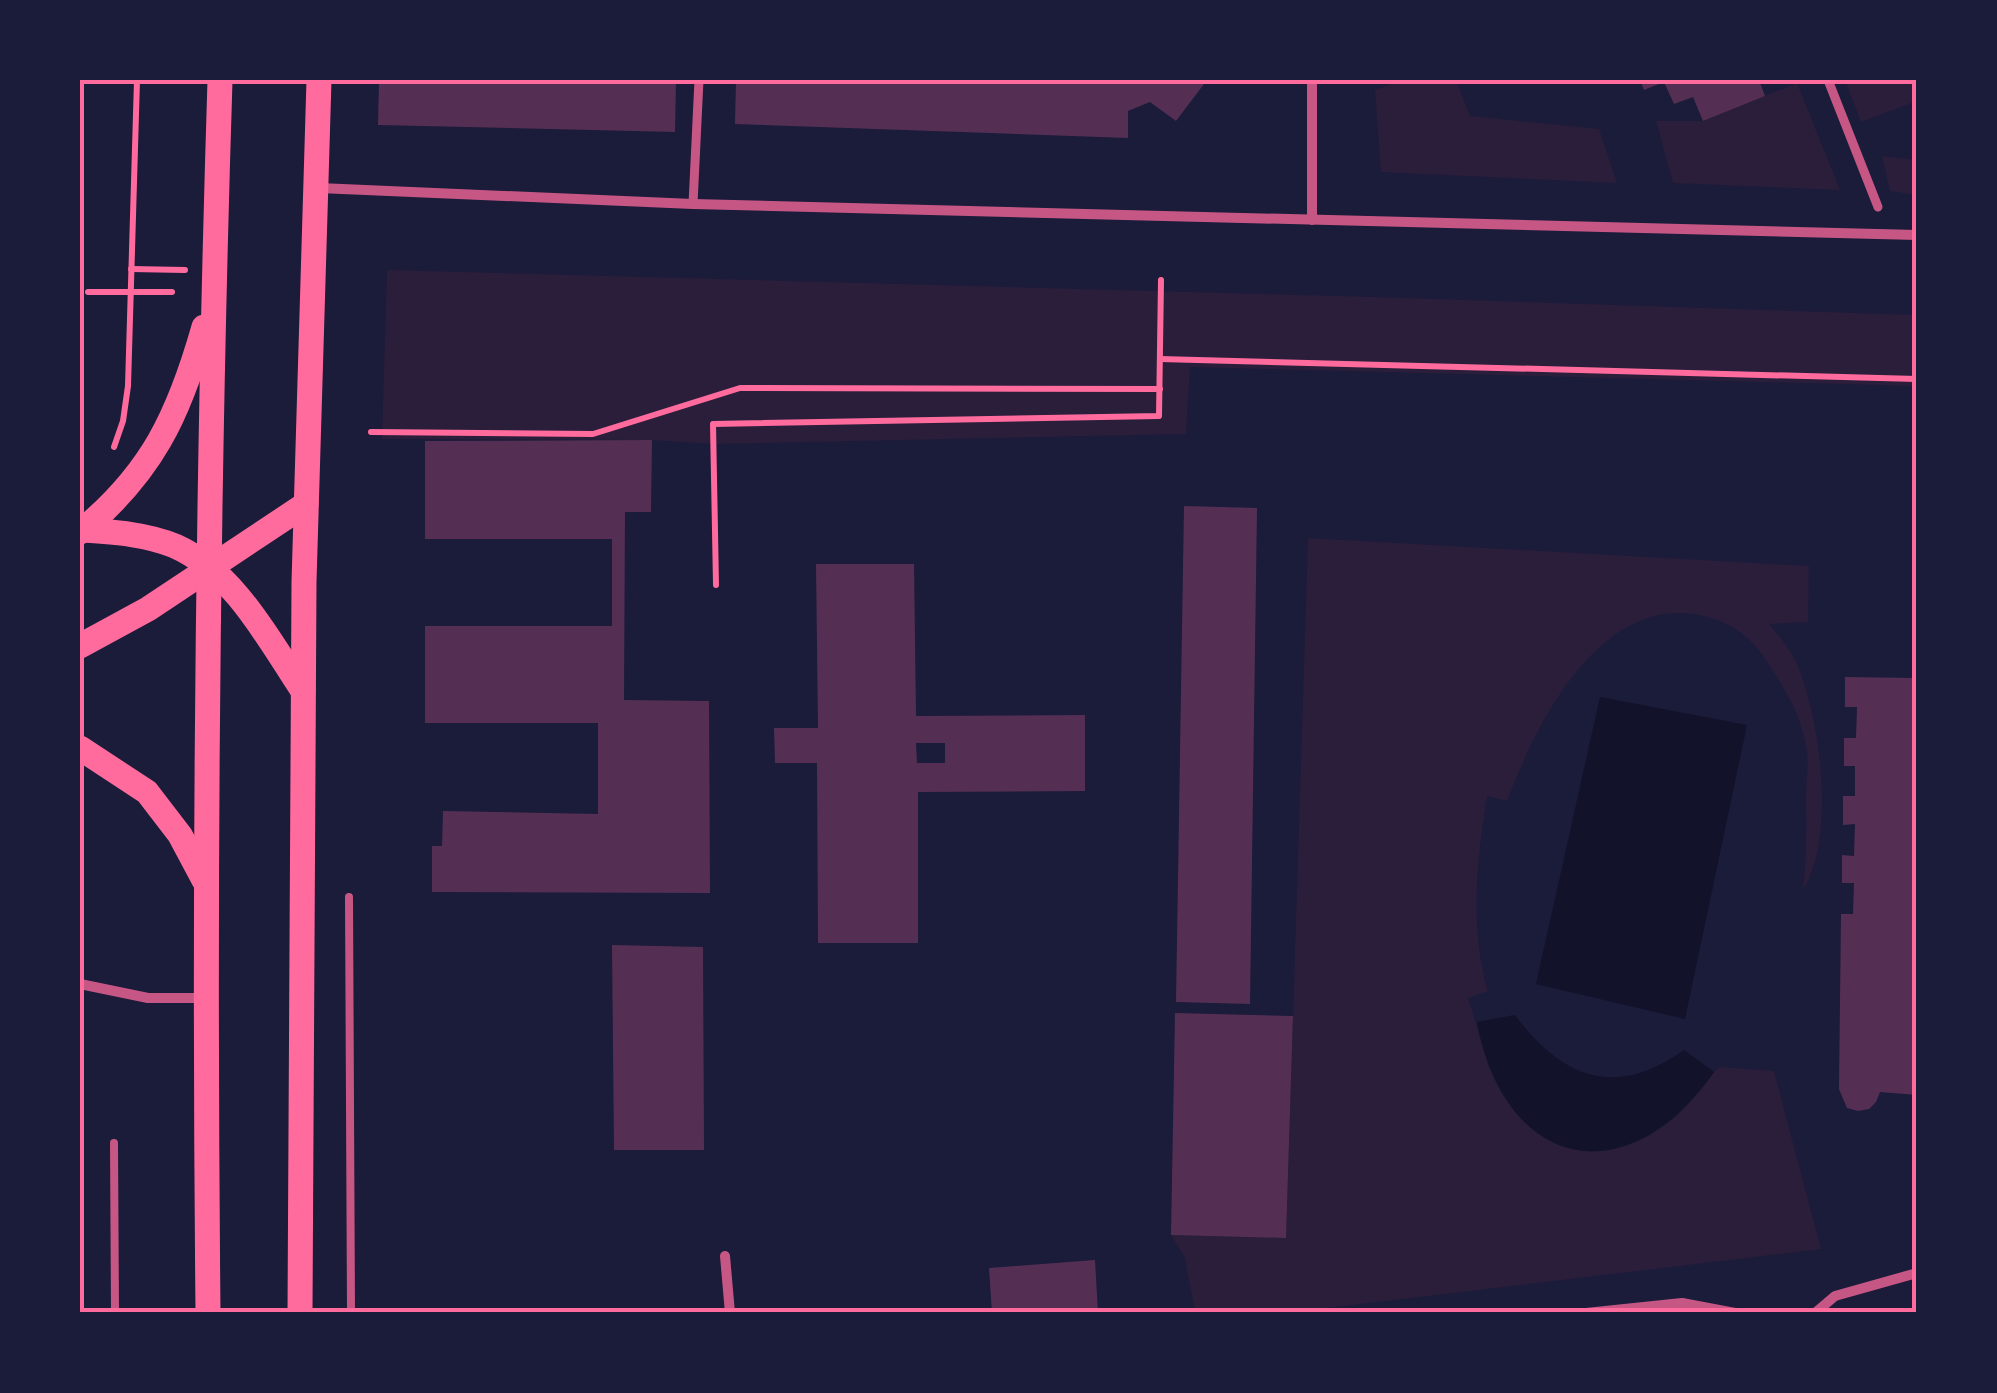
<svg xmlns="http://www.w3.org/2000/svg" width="1997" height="1393" font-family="'Golos Text',sans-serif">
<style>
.green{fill:#2a1e3b}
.water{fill:#12122b}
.building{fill:#542f53;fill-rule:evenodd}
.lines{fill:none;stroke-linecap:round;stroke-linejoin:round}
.path{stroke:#ff6b9d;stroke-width:6}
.service{stroke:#c65784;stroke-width:8}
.pedestrian{stroke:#c65784;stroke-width:9}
.minor{stroke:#c65784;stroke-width:10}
.primary{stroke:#ff6b9d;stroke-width:25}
.neatline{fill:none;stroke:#ff6b9d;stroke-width:4}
</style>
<rect width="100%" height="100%" fill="#1b1b3a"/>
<g class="green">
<path d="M1401,80H1456L1470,116L1599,129L1617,183L1381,172L1375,90Z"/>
<path d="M1845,80H1917V101L1861,122Z"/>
<path d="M1797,83L1840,190L1673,183L1656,121H1703Z"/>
<path d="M1882,156L1917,160V195L1890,191Z"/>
<path d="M387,270L1375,297L1917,315V386L1190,367L1186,434L713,444L652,440L382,439Z"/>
<path d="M1308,538L1809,566L1808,622L1769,624C1779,636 1790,648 1796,662C1821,718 1836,838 1803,890C1807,856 1806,825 1806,791C1806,779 1809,765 1807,753C1803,717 1783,685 1763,656C1747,632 1722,618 1693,614C1596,601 1535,727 1507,801L1487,796C1477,862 1469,926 1488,991L1468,998C1478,1025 1482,1053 1494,1079C1533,1156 1604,1175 1673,1119C1691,1104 1703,1084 1719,1067L1774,1071L1821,1249L1286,1313H1195L1185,1258L1171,1235L1286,1238Z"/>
</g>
<g class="water">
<path d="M1600,697L1747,725L1685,1019L1536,984Z"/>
<path d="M1515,1015C1562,1079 1616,1099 1684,1050L1714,1072C1628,1195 1506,1172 1477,1022Z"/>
</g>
<g class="building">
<path d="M379,80H676L675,132L378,125Z"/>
<path d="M736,80H1207L1176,121L1150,102L1128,111V138L735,124Z"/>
<path d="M1640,80H1759L1765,96L1703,121L1693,97L1674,104L1664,82L1644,90Z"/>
<path d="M652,440L651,512H625L624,700L709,701L710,893L432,892V846H442L443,811L598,814V723H425V626H612V539H425V441Z"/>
<path d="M1184,506L1257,508L1250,1004L1176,1002Z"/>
<path d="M816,564H914L916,716L1085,715V791L918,792V943H818L817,763H775L774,728H818ZM916,743H945V763H917Z"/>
<path d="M1845,677L1917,678V1095L1880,1092L1876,1102L1869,1109L1858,1111L1847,1108L1839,1089L1841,914H1853L1854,883H1842V855L1854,856L1855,824L1843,825V796H1855V766H1844V738H1856L1857,707H1845Z"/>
<path d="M612,945L703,947L704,1150H614Z"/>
<path d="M1175,1013L1293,1016L1286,1238L1171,1235Z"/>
<path d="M1095,1260L1098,1313H992L989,1268Z"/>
</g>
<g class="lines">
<g class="path">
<path d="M131,269L185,270"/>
<path d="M88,292H172"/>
<path d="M1160,359L1917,379"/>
<path d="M371,432L593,434L740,388L1160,389"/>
<path d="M114,447L123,421L128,386L137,80"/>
<path d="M716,585L713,424L1159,416L1161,280"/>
</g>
<g class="service">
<path d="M349,897L351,1313"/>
<path d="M114,1143L115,1313"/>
</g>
<g class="pedestrian">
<path d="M1828,80L1878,207"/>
<path d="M693,204L699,80"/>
</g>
<g class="minor">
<path d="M1312,80V220"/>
<path d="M319,188L693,204L1917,235"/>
<path d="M80,984L148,998H205"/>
<path d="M725,1256L730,1313"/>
<path d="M1586,1313L1682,1303L1735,1313"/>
<path d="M1815,1313L1835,1296L1917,1273"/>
</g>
<g class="primary">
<path d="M83,530C114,532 146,534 175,546C234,572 269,640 303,691"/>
<path d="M80,532C152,473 179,415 204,327"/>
<path d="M80,646L148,609L306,504"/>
<path d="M80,748L147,792L180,835L204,880"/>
<path d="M208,1313C204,902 207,491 220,80"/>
<path d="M300,1313L304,582L319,80"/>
</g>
</g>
<rect width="1997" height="1393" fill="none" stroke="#1b1b3a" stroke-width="165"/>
<rect x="82" y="82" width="1832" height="1228" class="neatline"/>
</svg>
